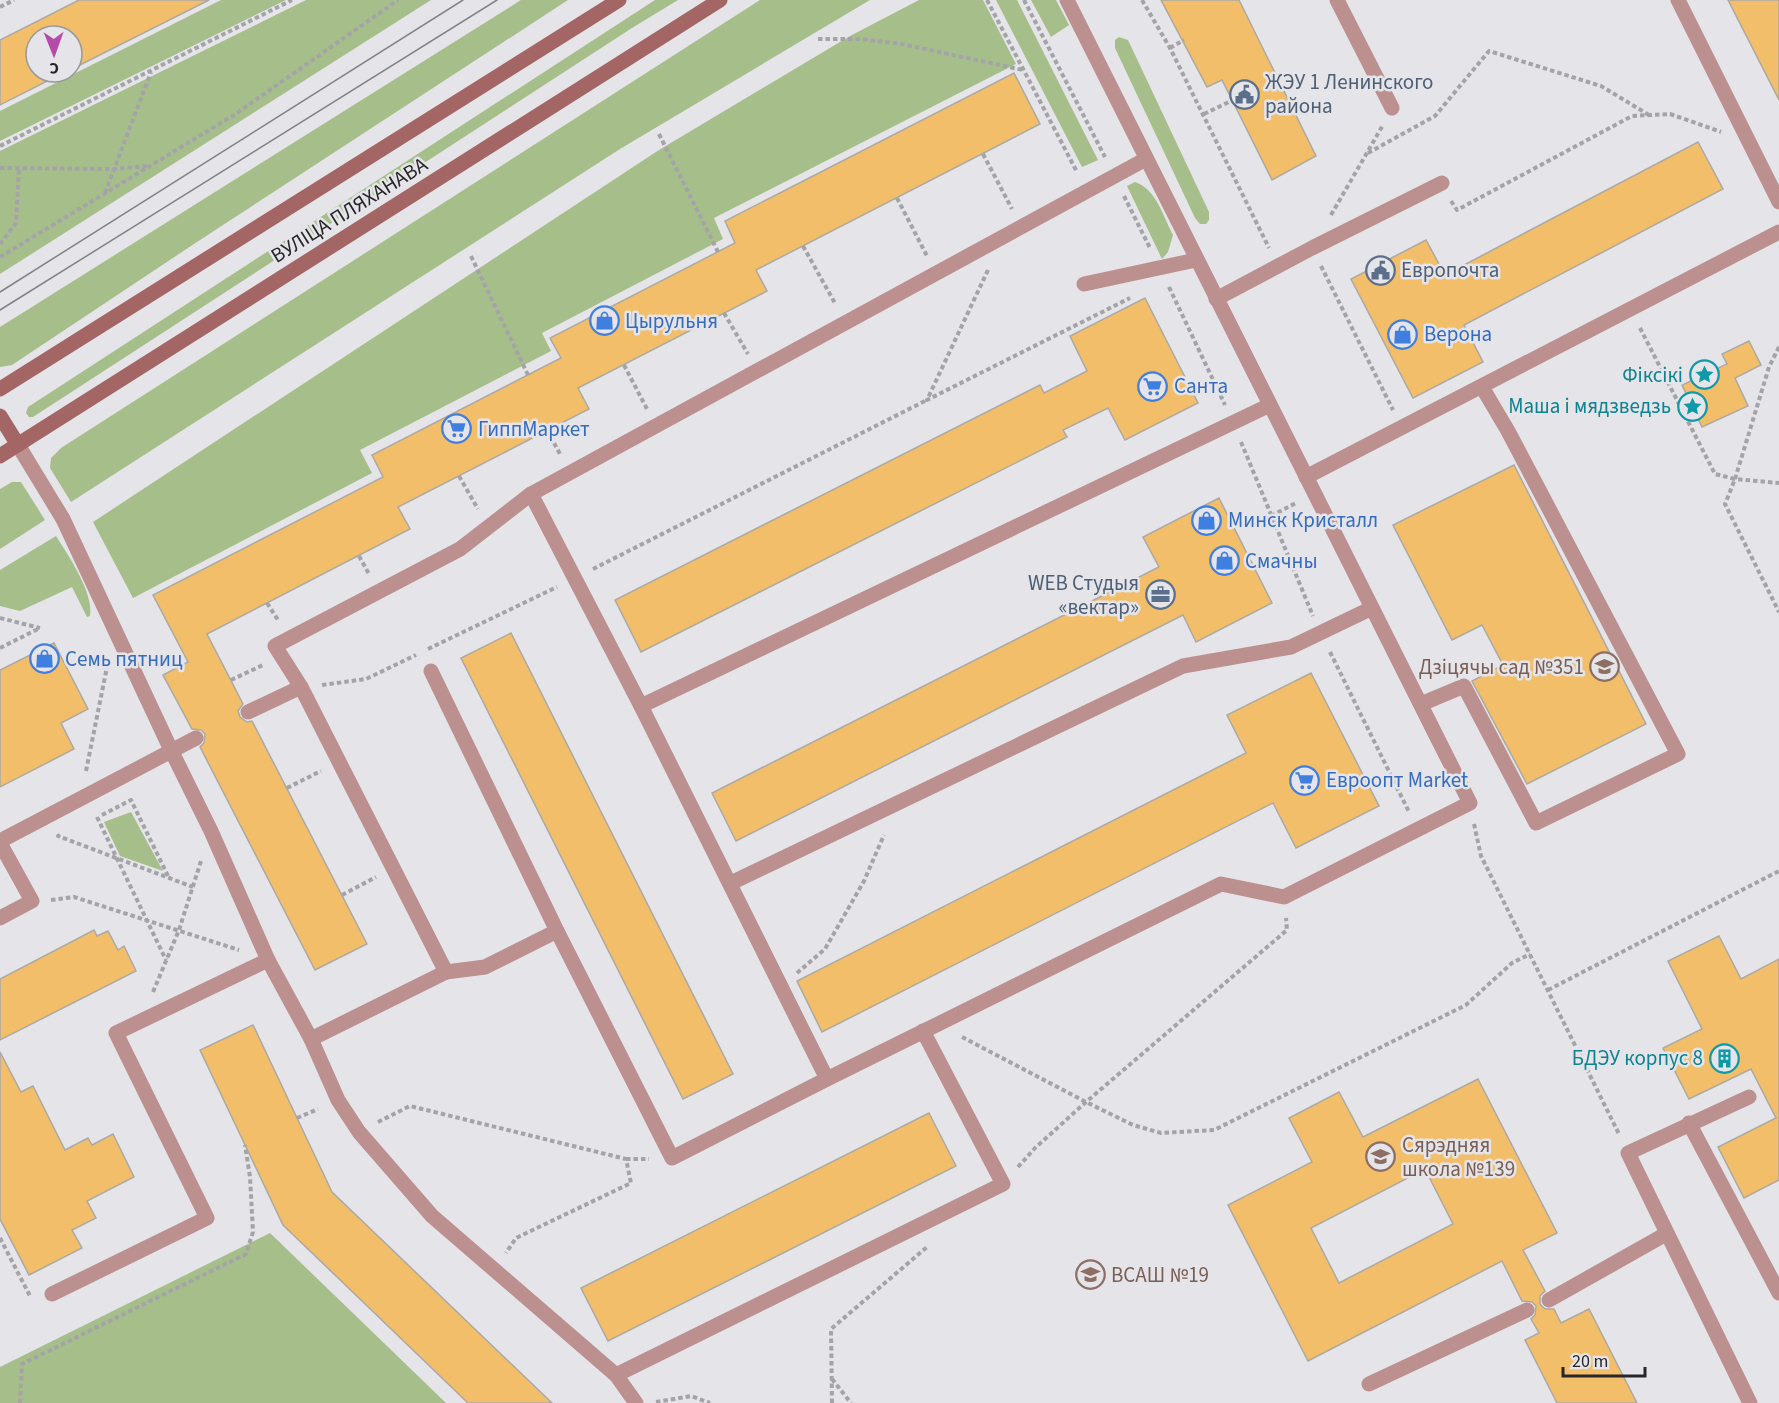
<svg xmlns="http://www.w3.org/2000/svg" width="1779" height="1403" font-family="'Source Sans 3',sans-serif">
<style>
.green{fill:#a6bf8a}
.building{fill:#f2be69;stroke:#aca9a4;stroke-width:1.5;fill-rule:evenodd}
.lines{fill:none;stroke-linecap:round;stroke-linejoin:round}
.path{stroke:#a4a3a8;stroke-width:4;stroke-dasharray:4.5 3;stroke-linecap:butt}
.lane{stroke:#bb908e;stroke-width:15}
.secondary{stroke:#a46665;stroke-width:15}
.tram{stroke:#828185;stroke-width:1.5}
.labels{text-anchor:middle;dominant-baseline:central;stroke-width:5;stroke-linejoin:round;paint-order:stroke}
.service-label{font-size:21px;fill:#4e5e75;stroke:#e4e4e9;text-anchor:start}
.street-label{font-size:21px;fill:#262528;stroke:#e4e4e9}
.shop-label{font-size:21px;fill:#366cbe;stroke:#e4e4e9;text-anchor:start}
.culture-label{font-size:21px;fill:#0d838f;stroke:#e4e4e9;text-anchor:end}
.education-label{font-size:21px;fill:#785e54;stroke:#e4e4e9;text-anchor:start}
</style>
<rect width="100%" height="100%" fill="#e4e4e9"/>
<g class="green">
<path d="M221,0H286L0,141V111Z"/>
<path d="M306,0H431L0,274V151Z"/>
<path d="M521,0H568L200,240L12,365L0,367V327Z"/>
<path d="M655,0H678L632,28L33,417H29L26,413L28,407Z"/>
<path d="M760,0H870L620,149L71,502L50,468L51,458L61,448Z"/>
<path d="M919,0H983L1016,64L714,218L723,239L542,333L551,351L360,450L372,473L133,598L93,522L659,150L850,36Z"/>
<path d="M996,0H1017L1098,160L1082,167Z"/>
<path d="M1031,0H1056L1069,25L1051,37Z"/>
<path d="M1119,37L1128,40L1209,212V220L1206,224H1200L1195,218L1115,48V40Z"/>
<path d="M1135,182C1156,189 1163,216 1173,235L1168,252L1162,259L1127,186Z"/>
<path d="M12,482H21L45,520L0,549V489Z"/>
<path d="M56,536C68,555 94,593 90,616L87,617L72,587L20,611L0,606V570Z"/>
<path d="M131,812L163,871L120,856L104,822Z"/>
<path d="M270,1233L446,1403H0V1367Z"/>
</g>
<g class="building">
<path d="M79,0H209L72,69V36H36V72H65L0,105V40Z"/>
<path d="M1161,0H1239L1316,156L1272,180L1222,80L1207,87Z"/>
<path d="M1728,0H1779V100Z"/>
<path d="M1014,73L1040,124L756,270L767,291L578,388L589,409L398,507L410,529L207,634L243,704L238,711L240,717L247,722L252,721L367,944L315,970L200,747L204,743L205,734L201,730L192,729L163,675L188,662L153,595L383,477L372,455L561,358L550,338L735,243L725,221Z"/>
<path d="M1698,142L1723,189L1464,325L1483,362L1413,398L1351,279L1426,240L1445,275Z"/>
<path d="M1145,298L1198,403L1125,440L1108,408L1063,430L1067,437L641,652L615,600L1040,385L1044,393L1087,371L1070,336Z"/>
<path d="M1749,341L1761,365L1735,378L1748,406L1702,427L1682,385L1727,364L1722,354Z"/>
<path d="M1514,465L1646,724L1527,784L1472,681L1503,665L1482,625L1452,640L1393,525Z"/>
<path d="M1219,498L1272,603L1196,642L1183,615L736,841L712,793L1159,567L1143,537Z"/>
<path d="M511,633L733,1074L683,1099L461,658Z"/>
<path d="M54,643L88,709L61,723L74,749L0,787V670Z"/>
<path d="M1311,673L1379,806L1296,848L1273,803L822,1032L797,981L1246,753L1227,715Z"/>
<path d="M94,930L97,936L108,931L118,950L124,946L136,971L0,1040V979Z"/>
<path d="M1719,936L1741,979L1779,959V1180L1744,1198L1718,1147L1776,1118L1751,1069L1689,1099L1663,1048L1702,1029L1668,961Z"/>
<path d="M253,1025L332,1192L552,1403H468L283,1225L200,1050Z"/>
<path d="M0,1052L21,1092L33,1086L65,1150L88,1138L92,1145L113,1134L134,1177L87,1201L96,1218L72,1230L82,1248L29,1275L0,1219Z"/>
<path d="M1478,1079L1557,1233L1523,1250L1545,1291L1540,1296V1304L1545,1309H1554L1561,1323L1589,1309L1637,1403H1557L1525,1340L1539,1333L1531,1319L1535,1315L1536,1306L1532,1302L1522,1301L1502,1261L1308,1361L1228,1205L1312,1162L1289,1118L1339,1092L1363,1137ZM1425,1169L1453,1224L1339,1283L1311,1228Z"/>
<path d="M929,1113L956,1166L608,1341L581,1288Z"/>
</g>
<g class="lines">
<g class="path">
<path d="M987,0L1077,172"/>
<path d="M1024,0L1105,157"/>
<path d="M1142,0L1170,48L1269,248"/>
<path d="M0,7L14,0"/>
<path d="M818,39H861L902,44L1023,70"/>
<path d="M1170,48L1184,40"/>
<path d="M1204,114L1233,100"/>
<path d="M659,134L718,252"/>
<path d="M0,146L292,0"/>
<path d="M1368,153L1435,116L1489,51L1601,86L1649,115"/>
<path d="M983,154L1012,209"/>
<path d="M0,168L115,169L148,166"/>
<path d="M105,193L151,72"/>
<path d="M1124,196L1150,248"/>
<path d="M897,198L927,256"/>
<path d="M1451,201L1457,210L1632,116L1670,114L1721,132"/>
<path d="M1331,215L1383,125"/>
<path d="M0,244L16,223L19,168"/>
<path d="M803,246L836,305"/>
<path d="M471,256L528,375"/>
<path d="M0,257L234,115L398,0"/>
<path d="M1321,266L1393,410"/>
<path d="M988,270L927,400L1130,298"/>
<path d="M1169,287L1225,405"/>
<path d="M724,313L748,354"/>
<path d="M1640,328L1715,474L1735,479L1725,504L1779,612"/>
<path d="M1779,347L1769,367L1735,479L1779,483"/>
<path d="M624,365L647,409"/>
<path d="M547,430L560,454"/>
<path d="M1241,442L1313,616"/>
<path d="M459,476L478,509"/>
<path d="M1271,516L1296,503"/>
<path d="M359,556L369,574"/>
<path d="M593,569L927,400"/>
<path d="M267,603L278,620"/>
<path d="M0,618L40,628"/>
<path d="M0,648L40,628"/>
<path d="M428,649L557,587"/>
<path d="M1330,652L1409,812"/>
<path d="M231,680L263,665"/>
<path d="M322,685L366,679L416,655"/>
<path d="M86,771L107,667"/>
<path d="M287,788L321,771"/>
<path d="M102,815L131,800L169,878"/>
<path d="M97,817L166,960"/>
<path d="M1474,824L1481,856L1619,1134"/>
<path d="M60,835L58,836L193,887"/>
<path d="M342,895L376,877"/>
<path d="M51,900L74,897L239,950"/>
<path d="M797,973L825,949L864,881L884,835"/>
<path d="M1548,990L1779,871"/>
<path d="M153,992L179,930L201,861"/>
<path d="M962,1037L1086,1102L1133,1125L1161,1133L1214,1130L1466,1005L1512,963L1530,954"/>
<path d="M297,1118L318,1109"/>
<path d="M378,1122L410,1106L626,1159L631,1183L516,1238L506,1253"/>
<path d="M626,1159H649"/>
<path d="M1018,1167L1035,1148L1086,1102L1287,930L1286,918"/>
<path d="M0,1238L30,1296"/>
<path d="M832,1379L851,1403"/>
<path d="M656,1402L691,1396L710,1403"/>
<path d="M20,1403L22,1364L246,1254L253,1232L250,1177L245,1145"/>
<path d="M832,1403L831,1329L927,1247"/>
</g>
<g class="lane">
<path d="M1337,0L1392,108"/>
<path d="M1678,0L1779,202"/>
<path d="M1084,284L1196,260"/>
<path d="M1216,299L1312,248L1442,183"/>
<path d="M18,445L63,519L171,750L211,831L268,960L311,1039L338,1100L359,1132L432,1216L616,1375L636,1403"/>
<path d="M1306,477L1779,232"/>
<path d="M531,494L641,706L827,1079"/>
<path d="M431,671L557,931L672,1158L827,1079L1221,884L1284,897L1470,803L1067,0"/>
<path d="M1421,704L1464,686L1536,823L1678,754L1508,431L1482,387"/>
<path d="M641,706L1270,405"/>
<path d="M248,712L301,687"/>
<path d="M0,841L196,738"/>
<path d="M0,843L32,901L0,918"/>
<path d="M731,883L1183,666L1291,647L1372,608"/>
<path d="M446,972L301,687L275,646L460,549L531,494L1146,159"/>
<path d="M311,1039L446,972L485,967L557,931"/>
<path d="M1749,1097L1628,1153L1750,1403"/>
<path d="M1689,1123L1779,1293"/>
<path d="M52,1294L207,1218L116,1033L268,960"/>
<path d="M1549,1300L1666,1234"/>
<path d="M616,1375L1003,1184L923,1031"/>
<path d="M1369,1384L1527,1310"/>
</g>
<g class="secondary">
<path d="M0,389L619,0"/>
<path d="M0,416L18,445"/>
<path d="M0,456L720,0"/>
</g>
<g class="tram">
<path d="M0,292L463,0"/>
<path d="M0,310L497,0"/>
</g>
</g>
<defs>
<symbol id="civic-ring" viewBox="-11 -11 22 22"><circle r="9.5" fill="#e4e4e9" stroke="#5c6f8a" stroke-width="1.5"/><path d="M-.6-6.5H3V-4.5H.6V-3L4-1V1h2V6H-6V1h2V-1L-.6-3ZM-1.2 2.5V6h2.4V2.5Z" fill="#5c6f8a"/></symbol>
<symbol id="shop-ring" viewBox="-11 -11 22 22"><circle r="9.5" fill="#e4e4e9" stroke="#3f7fe0" stroke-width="1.5"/><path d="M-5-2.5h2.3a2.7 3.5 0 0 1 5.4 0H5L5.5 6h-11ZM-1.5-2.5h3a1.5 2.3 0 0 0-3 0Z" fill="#3f7fe0"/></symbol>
<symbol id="sight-ring" viewBox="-11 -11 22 22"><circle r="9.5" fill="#e4e4e9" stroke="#0f9aa8" stroke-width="1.5"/><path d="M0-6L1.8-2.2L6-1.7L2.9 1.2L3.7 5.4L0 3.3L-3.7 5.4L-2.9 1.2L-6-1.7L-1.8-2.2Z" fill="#0f9aa8"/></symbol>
<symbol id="supermarket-ring" viewBox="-11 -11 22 22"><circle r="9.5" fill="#e4e4e9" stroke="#3f7fe0" stroke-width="1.5"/><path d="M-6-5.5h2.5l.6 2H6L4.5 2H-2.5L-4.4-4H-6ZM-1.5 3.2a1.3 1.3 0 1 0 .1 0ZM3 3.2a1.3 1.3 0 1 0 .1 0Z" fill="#3f7fe0"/></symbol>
<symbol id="office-ring" viewBox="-11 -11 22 22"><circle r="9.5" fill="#e4e4e9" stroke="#5c6f8a" stroke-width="1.5"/><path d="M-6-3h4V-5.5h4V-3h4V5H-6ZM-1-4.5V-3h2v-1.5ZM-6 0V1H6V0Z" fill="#5c6f8a"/></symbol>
<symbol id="school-ring" viewBox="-11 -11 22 22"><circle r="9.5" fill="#e4e4e9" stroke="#8d6e63" stroke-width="1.5"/><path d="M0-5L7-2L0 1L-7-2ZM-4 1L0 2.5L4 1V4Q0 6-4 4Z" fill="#8d6e63"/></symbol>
<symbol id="building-ring" viewBox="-11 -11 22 22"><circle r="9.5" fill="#e4e4e9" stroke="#0f9aa8" stroke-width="1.5"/><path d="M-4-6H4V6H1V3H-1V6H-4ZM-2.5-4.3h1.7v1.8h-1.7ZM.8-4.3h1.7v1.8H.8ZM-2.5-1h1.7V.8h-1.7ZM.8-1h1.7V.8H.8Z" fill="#0f9aa8"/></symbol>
</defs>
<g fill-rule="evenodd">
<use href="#civic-ring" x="1228" y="78" width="33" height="33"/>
<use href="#civic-ring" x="1364" y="254" width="33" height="33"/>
<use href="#shop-ring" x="588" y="304" width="33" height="33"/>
<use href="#shop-ring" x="1386" y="318" width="33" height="33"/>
<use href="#sight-ring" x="1688" y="358" width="33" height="33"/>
<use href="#supermarket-ring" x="1136" y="370" width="33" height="33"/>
<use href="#sight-ring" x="1676" y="390" width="33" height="33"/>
<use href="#supermarket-ring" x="440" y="412" width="33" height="33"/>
<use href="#shop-ring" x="1190" y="504" width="33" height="33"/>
<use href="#shop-ring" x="1208" y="544" width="33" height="33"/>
<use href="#office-ring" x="1144" y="578" width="33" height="33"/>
<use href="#shop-ring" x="28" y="642" width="33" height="33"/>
<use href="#school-ring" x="1588" y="650" width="33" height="33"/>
<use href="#supermarket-ring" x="1288" y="764" width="33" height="33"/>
<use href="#building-ring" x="1708" y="1042" width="33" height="33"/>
<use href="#school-ring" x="1364" y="1140" width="33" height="33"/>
<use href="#school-ring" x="1074" y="1258" width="33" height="33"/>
</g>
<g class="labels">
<g class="service-label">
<text x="1265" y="82">ЖЭУ 1 Ленинского<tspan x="1265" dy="24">района</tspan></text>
<text x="1401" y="270">Европочта</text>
<text x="1139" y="583" text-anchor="end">WEB Студыя<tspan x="1139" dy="24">«вектар»</tspan></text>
</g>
<g class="street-label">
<text transform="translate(349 210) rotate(-32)">ВУЛІЦА ПЛЯХАНАВА</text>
</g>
<g class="shop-label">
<text x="625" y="321">Цырульня</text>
<text x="1424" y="334">Верона</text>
<text x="1174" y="386">Санта</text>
<text x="478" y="429">ГиппМаркет</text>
<text x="1228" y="520">Минск Кристалл</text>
<text x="1245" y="561">Смачны</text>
<text x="65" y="659">Семь пятниц</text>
<text x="1326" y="780">Евроопт Market</text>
</g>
<g class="culture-label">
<text x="1683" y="375">Фіксікі</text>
<text x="1671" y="406">Маша і мядзведзь</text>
<text x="1703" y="1058">БДЭУ корпус 8</text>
</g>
<g class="education-label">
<text x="1584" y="667" text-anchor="end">Дзіцячы сад №351</text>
<text x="1402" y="1145">Сярэдняя<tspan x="1402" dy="24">школа №139</tspan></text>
<text x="1111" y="1275">ВСАШ №19</text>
</g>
</g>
<g transform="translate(54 54) rotate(179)"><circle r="28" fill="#e4e4e9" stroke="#98989c" stroke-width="1.5"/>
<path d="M0-4.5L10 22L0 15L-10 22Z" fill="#b64aa9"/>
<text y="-9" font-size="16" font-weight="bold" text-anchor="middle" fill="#262528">С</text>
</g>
<path d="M1563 1367v9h82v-9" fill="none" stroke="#262528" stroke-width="3"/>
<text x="1572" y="1367" font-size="18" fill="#262528" stroke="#e4e4e9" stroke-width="4.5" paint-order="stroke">20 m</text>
</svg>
